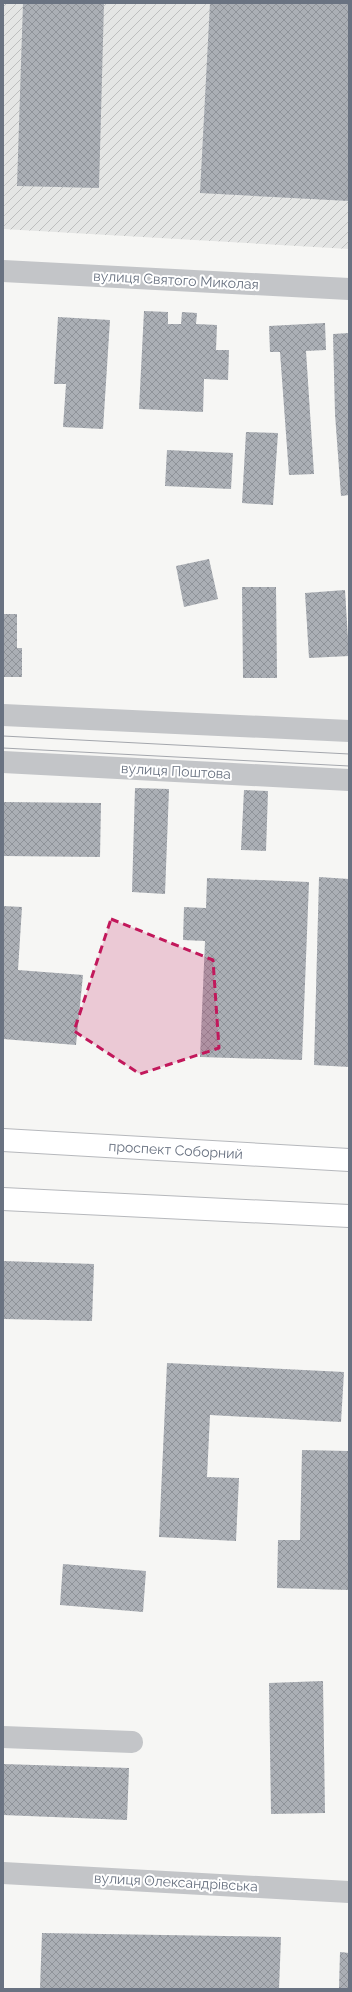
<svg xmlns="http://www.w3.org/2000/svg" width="352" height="1992" font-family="Raleway,sans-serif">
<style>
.industrial{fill:url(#industrial-furrows)}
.building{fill:url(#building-cross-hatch)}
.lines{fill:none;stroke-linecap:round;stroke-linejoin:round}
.major-casing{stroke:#b6b8bc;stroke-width:24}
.minor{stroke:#c3c5c8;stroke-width:22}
.major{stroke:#fff;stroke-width:22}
.tram{stroke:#a4a7ad;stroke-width:1}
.marked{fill:#c2185b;fill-opacity:0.2;stroke:#c2185b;stroke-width:3;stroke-dasharray:8 5;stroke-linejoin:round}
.labels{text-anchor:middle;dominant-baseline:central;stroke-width:4;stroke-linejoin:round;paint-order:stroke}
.street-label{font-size:14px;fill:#697281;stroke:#fff}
</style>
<defs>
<pattern id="industrial-furrows" width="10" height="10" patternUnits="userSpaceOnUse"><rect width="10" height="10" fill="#e4e5e4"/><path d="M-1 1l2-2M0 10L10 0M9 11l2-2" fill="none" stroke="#bdbebe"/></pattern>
<pattern id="building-cross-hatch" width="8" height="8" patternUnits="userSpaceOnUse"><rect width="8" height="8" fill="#abafb5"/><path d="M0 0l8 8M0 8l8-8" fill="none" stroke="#8f9399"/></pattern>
</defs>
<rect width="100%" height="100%" fill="#f6f6f4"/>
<path class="industrial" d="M3,3H349V249L3,229Z"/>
<g class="building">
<path d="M23,3H104L99,188L17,186Z"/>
<path d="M210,3H349V201L200,193Z"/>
<path d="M144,311L168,312V324H181L182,312L197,313L196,324L217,325L216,350H229L228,380L204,379L203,412L139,409Z"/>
<path d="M58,317L110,320L103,429L63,427L66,384H54Z"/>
<path d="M325,323L326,350L306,351L314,474L289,475L280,352H270L269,326Z"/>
<path d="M349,333V495L341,496L335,414L333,334Z"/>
<path d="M246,432L278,433L273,505L242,503Z"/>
<path d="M167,450L233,453L231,489L165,486Z"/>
<path d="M209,559L218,599L184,607L176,566Z"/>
<path d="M242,587H276L277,678H243Z"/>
<path d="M345,590L349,656L309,658L305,593Z"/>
<path d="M3,614H17V648H22V677H3Z"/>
<path d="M135,788L169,789L165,894L132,892Z"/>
<path d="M244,790L268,791L266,851L241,850Z"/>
<path d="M3,802L101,803L100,857L3,856Z"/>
<path d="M319,877L349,879V1067L314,1065Z"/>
<path d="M207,878L309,882L302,1060L200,1057L205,941L183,940L184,907L206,908Z"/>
<path d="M3,906L22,907L18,970L83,975L76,1045L3,1039Z"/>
<path d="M3,1261L94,1264L92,1321L3,1319Z"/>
<path d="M167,1363L344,1372L341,1422L210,1415L207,1477L239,1478L236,1541L159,1537Z"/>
<path d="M302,1450L349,1451V1590L277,1588L278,1540H300Z"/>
<path d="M63,1564L146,1571L143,1612L60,1605Z"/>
<path d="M323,1681L325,1813L271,1814L269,1683Z"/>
<path d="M3,1764L129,1768L127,1820L3,1815Z"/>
<path d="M42,1933L281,1937L279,1989H40Z"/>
<path d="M340,1952L349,1953V1989H339Z"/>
</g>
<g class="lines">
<defs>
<g id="major">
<path id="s1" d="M3,1140L349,1160"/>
<path d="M3,1199L349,1216"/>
</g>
</defs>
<use href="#major" class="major-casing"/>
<g class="minor">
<path d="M3,271L349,289"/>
<path d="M3,715L349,731"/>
<path d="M3,762L349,780"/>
<path d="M3,1737L132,1742"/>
<path d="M3,1873L349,1892"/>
</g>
<use href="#major" class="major"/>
<g class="tram">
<path d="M3,736L349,754"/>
<path d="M3,748L349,766"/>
</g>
</g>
<path class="marked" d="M111,919L213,960L219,1048L140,1074L74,1031Z"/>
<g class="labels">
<g class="street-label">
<text transform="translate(176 280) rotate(3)">вулиця Святого Миколая</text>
<text transform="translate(176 771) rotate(3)">вулиця Поштова</text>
<text stroke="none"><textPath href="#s1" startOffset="173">проспект Соборний</textPath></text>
<text transform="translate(176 1882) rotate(3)">вулиця Олександрівська</text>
</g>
</g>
<rect width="352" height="1992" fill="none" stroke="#697281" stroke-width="8"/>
</svg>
